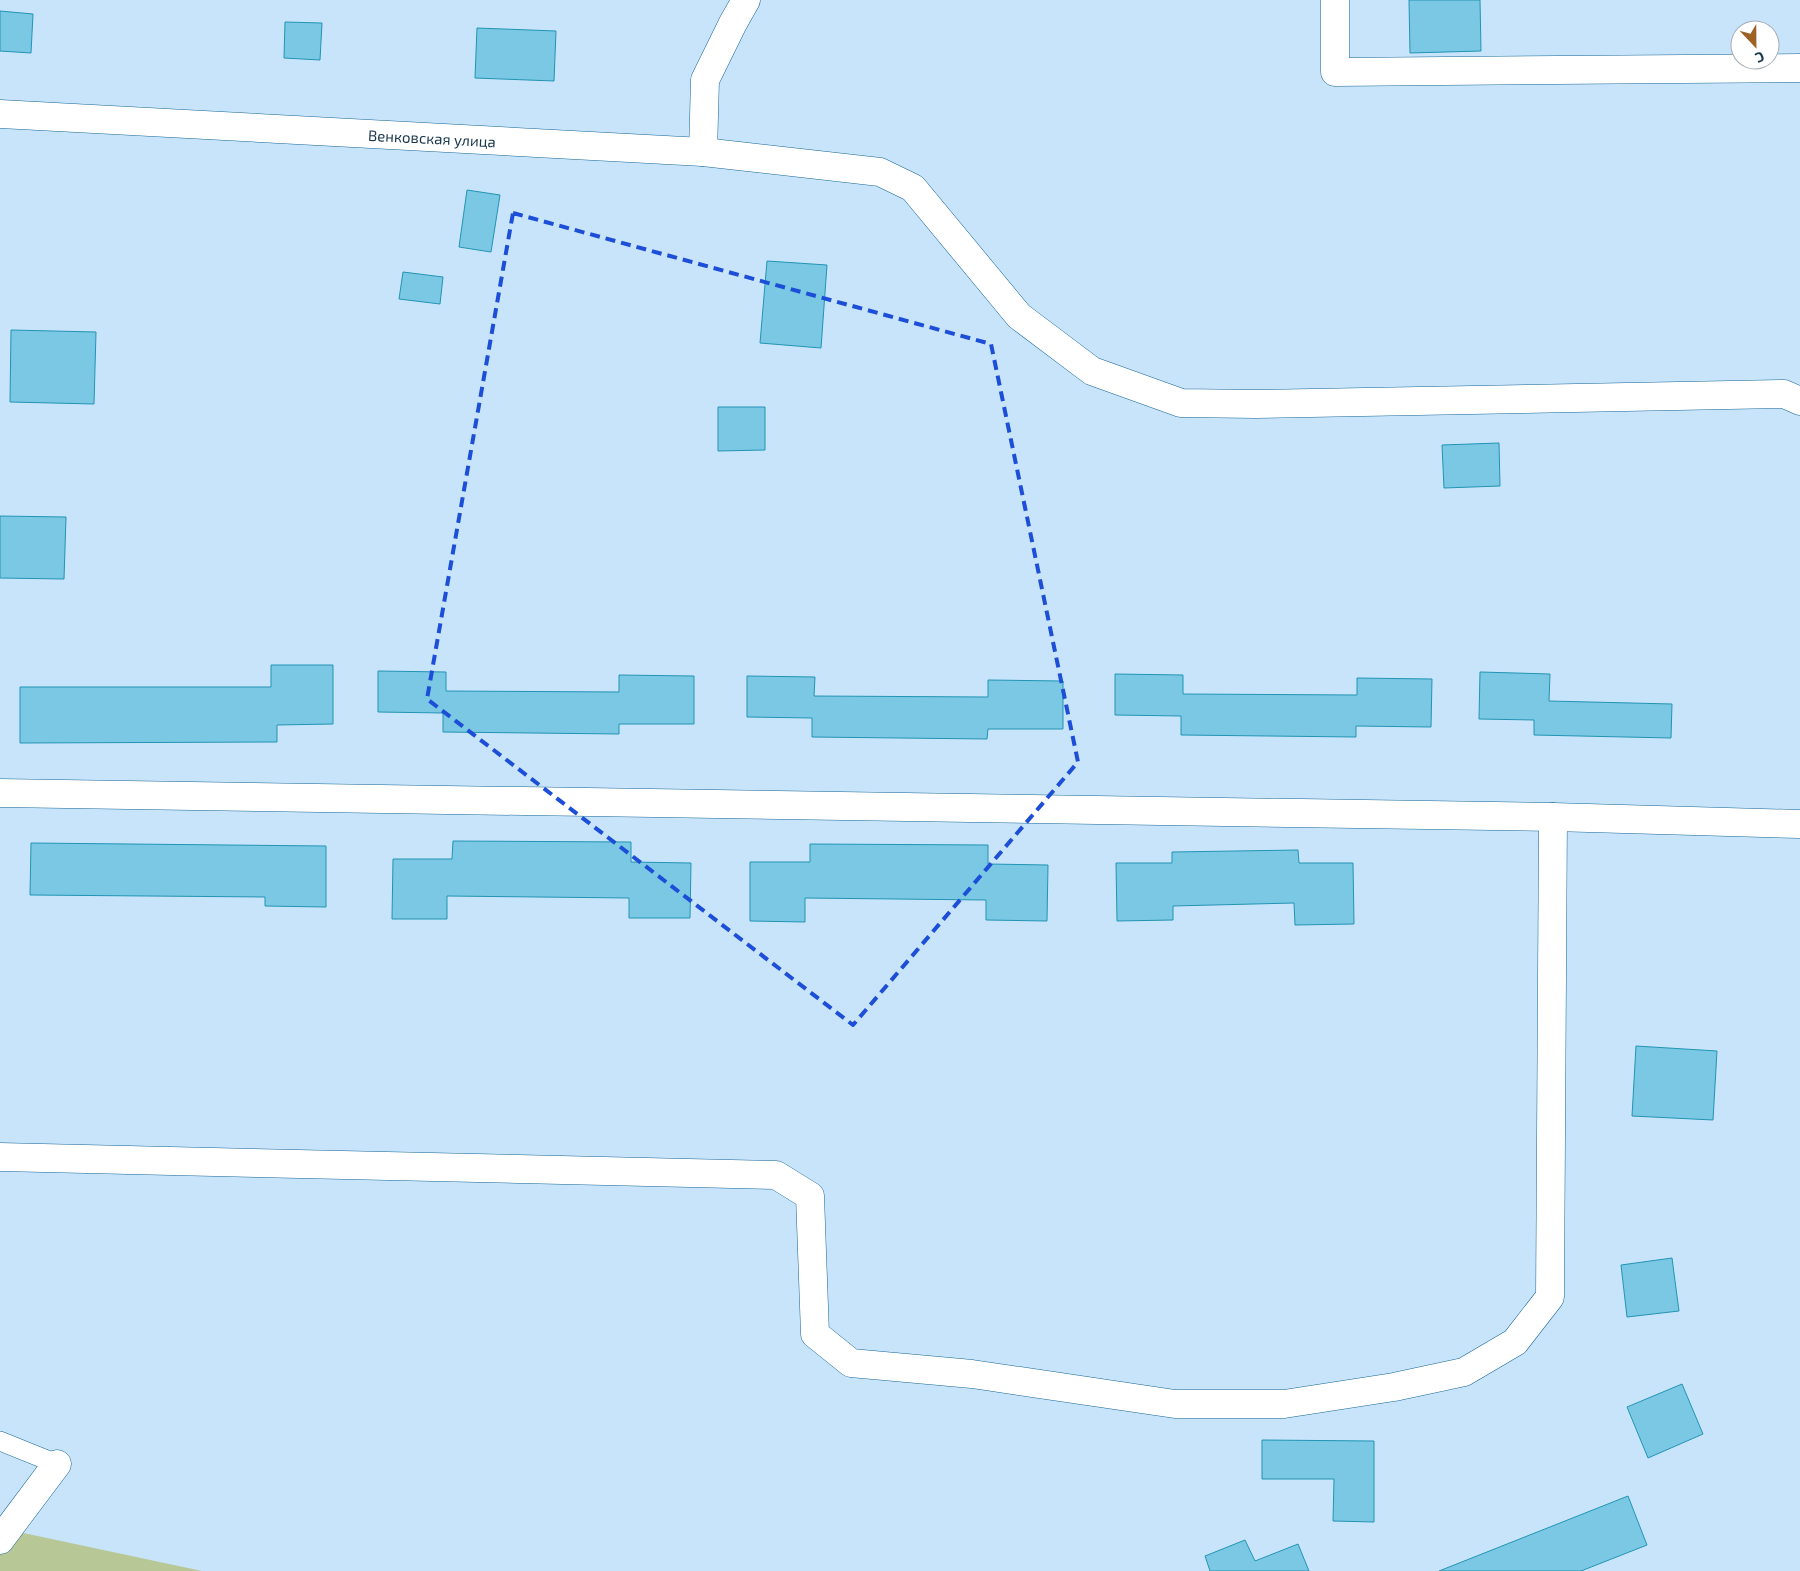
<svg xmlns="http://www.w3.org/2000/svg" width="1800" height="1571" font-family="'Exo 2',sans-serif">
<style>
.green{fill:#b7c795}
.building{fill:#7ac8e3;stroke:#2294b4}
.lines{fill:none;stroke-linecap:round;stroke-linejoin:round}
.lane-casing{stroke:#186797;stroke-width:20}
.street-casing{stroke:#186797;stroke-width:29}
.lane{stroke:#fff;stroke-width:19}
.street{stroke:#fff;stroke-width:28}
.marked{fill:none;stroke:#1d4ed8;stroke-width:4;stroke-dasharray:10 6;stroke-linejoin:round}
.labels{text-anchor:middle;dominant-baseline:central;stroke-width:4.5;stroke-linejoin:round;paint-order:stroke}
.street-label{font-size:15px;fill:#19374d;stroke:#fff}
</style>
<rect width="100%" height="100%" fill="#c8e4fb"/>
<path class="green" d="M0,1528L202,1571H0Z"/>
<g class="building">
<path d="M1409,0H1480L1481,51L1410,53Z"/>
<path d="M0,11L33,14L31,53L0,51Z"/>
<path d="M285,22L322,23L320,60L284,58Z"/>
<path d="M477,28L556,31L554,81L475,78Z"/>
<path d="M467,190L500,195L491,252L459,247Z"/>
<path d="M767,261L827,265L821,348L760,343Z"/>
<path d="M403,272L443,277L440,304L399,299Z"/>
<path d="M11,330L96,332L94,404L10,402Z"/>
<path d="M718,407H765V450L718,451Z"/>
<path d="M1499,443L1500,486L1444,488L1442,445Z"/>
<path d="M0,516L66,517L64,579L0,578Z"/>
<path d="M271,665H333V724L277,725V742L20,743V687H271Z"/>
<path d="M378,671L446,672V691L619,692V675L694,676V724H619V734L443,732V713L378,712Z"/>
<path d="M1480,672L1550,674L1549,701L1672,704L1671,738L1534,735V720L1479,719Z"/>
<path d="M1115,674L1183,675V694L1357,695V678L1432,679L1431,727L1356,726V737L1181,735V716L1115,715Z"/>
<path d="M747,676L815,677L814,696L988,697V680L1063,681V729H988L987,739L812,737V718L747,717Z"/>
<path d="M453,841L631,842V862L691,863L690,918H629V898L447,896V919H392L393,859H452Z"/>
<path d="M31,843L326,846V907L265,906V897L30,895Z"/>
<path d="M810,844L988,845V864L1048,865L1047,921L986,920V900L805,898V922L750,921V862H810Z"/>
<path d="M1298,850L1299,863H1353L1354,924L1295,925L1294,903L1173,906V920L1117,921L1116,863H1172V852Z"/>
<path d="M1636,1046L1717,1051L1713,1120L1632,1116Z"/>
<path d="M1672,1258L1679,1311L1627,1317L1621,1265Z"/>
<path d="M1682,1384L1703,1434L1648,1458L1627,1407Z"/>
<path d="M1262,1440L1374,1441V1522L1333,1521L1334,1479H1262Z"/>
<path d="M1628,1496L1647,1545L1581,1571H1439Z"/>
<path d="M1245,1540L1255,1561L1298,1544L1309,1571H1210L1205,1556Z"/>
</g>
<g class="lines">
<defs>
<path id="lane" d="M0,1441L57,1464"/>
<g id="street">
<path d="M1335,0V72L1800,68"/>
<path d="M0,114L703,152L705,80L733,23L746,0"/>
<path d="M703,152L880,172L913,188L1019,316L1092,371L1181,403L1256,404L1784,394L1800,401"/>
<path d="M0,793L1553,817L1800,824"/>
<path d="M0,1157L776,1175L810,1196L815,1334L851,1363L972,1374L1175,1404H1284L1394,1387L1464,1372L1515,1342L1550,1297L1553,817"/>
<path d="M0,1540L57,1464"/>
</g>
</defs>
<use href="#lane" class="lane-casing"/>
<use href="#street" class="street-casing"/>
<use href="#lane" class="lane"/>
<use href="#street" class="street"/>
</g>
<path class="marked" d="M513,213L991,344L1078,762L853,1025L427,699Z"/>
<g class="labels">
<g class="street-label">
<text transform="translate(432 138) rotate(3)">Венковская улица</text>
</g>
</g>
<g transform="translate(1755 45) rotate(158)"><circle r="24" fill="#ffffff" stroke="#a3afb8"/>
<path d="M0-4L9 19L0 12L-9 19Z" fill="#9e6225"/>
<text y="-8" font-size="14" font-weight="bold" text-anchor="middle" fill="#19374d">С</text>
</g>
</svg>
